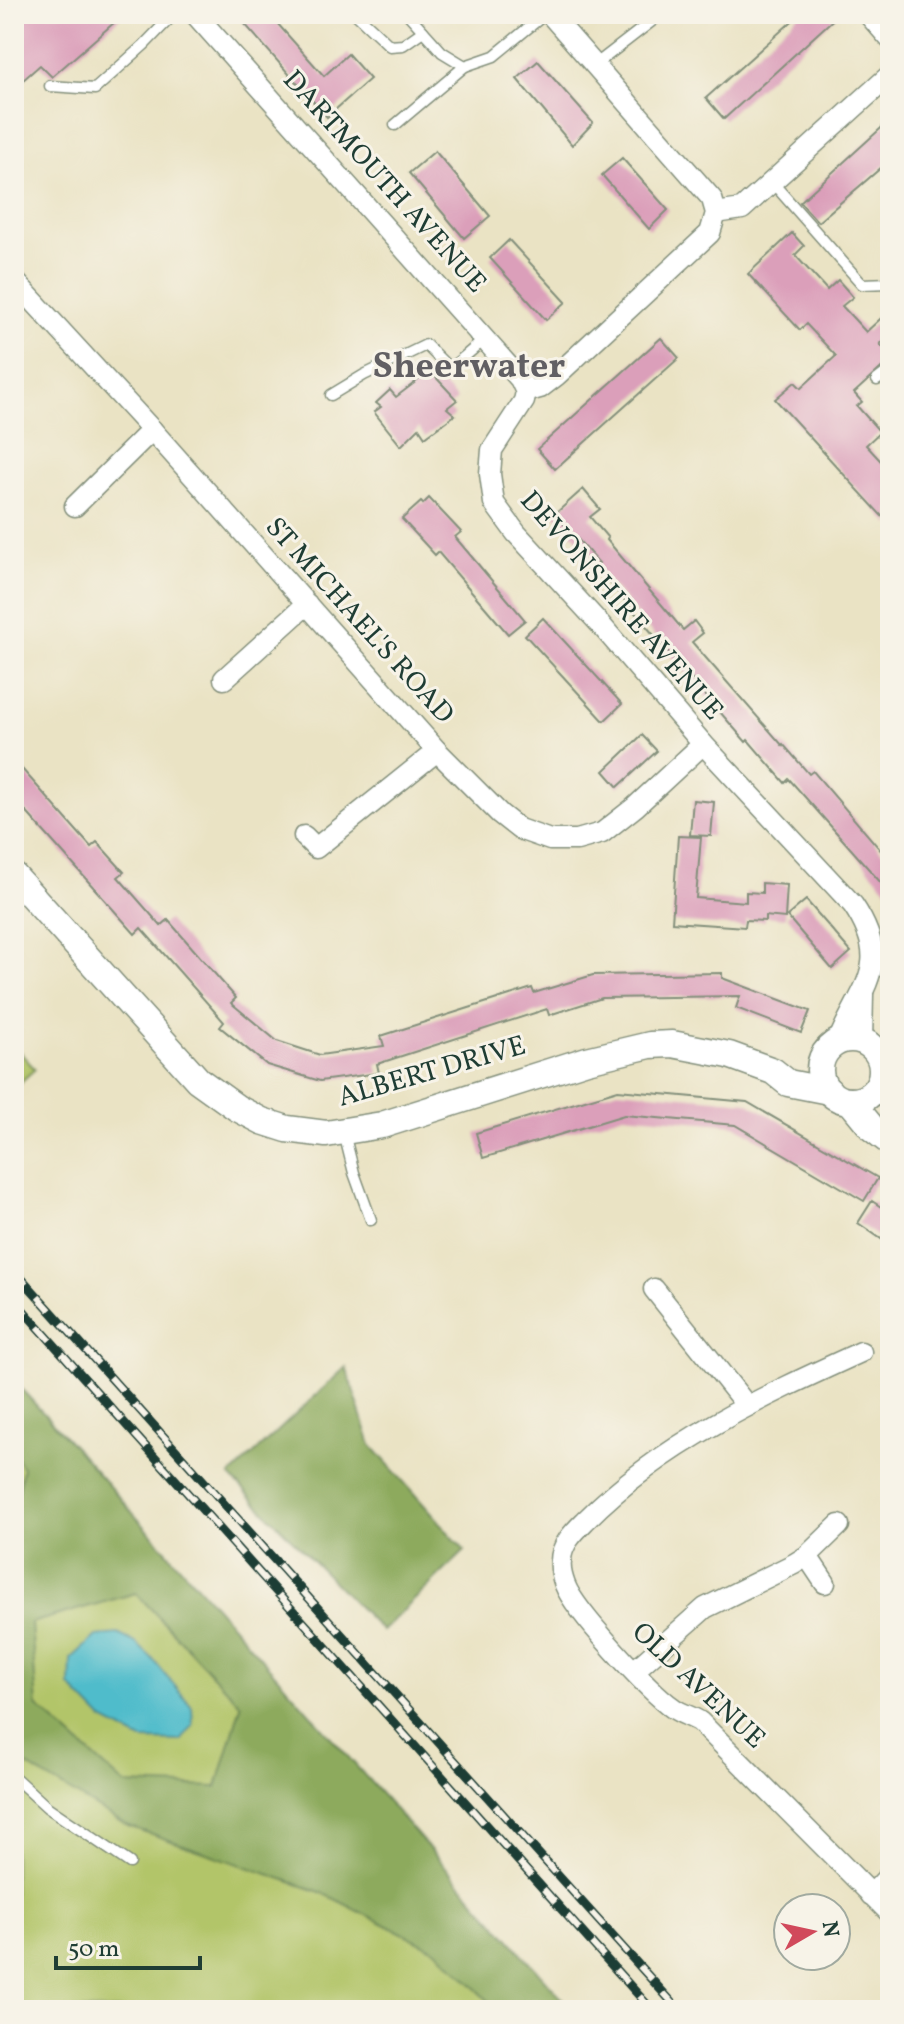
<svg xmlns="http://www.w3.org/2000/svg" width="904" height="2024" font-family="Vollkorn,serif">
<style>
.green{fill:#b2c569;stroke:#68814e;stroke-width:2}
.forest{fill:#8daa5d;stroke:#567448;stroke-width:2;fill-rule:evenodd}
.water{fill:#50bccb;stroke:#387c80;stroke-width:2}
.building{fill:#db9fba}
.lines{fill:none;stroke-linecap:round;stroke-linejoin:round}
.service-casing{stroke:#84907c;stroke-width:13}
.minor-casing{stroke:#84907c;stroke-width:23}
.tertiary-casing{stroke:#84907c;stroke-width:29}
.service{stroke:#fff;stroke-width:10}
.minor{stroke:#fff;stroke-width:20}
.tertiary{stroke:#fff;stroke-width:26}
.rail-casing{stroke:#1f3d34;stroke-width:9}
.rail{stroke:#f7f3e8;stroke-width:6;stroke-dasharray:18;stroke-linecap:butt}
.labels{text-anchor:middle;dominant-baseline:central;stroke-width:6;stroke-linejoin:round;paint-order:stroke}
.street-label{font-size:28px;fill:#1f3d34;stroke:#f7f3e8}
.district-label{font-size:36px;font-weight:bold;fill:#615f63;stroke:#f7f3e8}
</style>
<rect width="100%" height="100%" fill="#f7f3e8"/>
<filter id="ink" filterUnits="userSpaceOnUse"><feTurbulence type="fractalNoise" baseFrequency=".0125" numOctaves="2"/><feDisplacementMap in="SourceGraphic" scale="16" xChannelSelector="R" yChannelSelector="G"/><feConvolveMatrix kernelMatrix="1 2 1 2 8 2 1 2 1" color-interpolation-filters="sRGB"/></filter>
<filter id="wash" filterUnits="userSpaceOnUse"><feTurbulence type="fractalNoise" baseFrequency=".006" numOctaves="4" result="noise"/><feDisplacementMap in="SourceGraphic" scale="32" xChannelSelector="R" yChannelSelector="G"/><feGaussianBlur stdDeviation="1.8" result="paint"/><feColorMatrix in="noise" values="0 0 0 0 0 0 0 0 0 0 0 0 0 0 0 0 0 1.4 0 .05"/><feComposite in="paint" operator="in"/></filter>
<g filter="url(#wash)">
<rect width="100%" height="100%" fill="#eae3c4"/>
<g class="green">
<path d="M14,1046L35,1069L14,1088Z"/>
<path d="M14,1388L563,2010H14Z"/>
</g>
<g class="forest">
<path d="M346,1367L371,1445L465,1551L382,1631L230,1476Z"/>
<path d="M14,1381L78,1451L572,2010H498L438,1951L323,1893L128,1826L14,1758V1505L16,1506L23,1468L14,1454ZM136,1593L241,1705L217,1787L124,1784L37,1706L31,1623Z"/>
</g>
<path class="water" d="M118,1634L136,1643L153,1659L192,1707L193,1725L181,1741L142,1740L103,1720L70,1686L71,1659L96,1636Z"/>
<g id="blocks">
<g class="building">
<path d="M14,14H124L52,77L40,65L14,88Z"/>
<path d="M236,14H269L324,76L348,54L370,79L327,117Z"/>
<path d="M800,14H839L724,119L706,98Z"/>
<path d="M538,61L593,123L572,145L517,79Z"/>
<path d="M890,120V160L818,222L800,202Z"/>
<path d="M435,151L490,216L464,238L409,173Z"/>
<path d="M622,158L668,210L649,229L602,175Z"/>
<path d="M792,233L804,246L795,255L827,290L838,280L853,297L842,306L866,332L890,310V336L880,344L890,355V360L854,393L862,402L857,406L880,432L866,445L890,471V525L775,399L795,382L801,388L836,356L806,324L800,330L748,274Z"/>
<path d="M509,240L566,302L546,320L490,258Z"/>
<path d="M661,338L679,358L555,469L537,449Z"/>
<path d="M430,371L457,400L447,408L455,415L425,437L419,428L401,446L374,412L381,407L376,403L390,390L396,397Z"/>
<path d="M583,489L600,509L590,517L608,538L607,540L683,630L694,621L703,633L692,642L782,745L783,744L809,774L813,771L890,861V893L789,779L785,783L748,740L746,742L673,658L596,566L599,563L555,514Z"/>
<path d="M429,498L461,532L455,537L525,620L508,634L438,552L435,555L402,519L421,502L423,504Z"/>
<path d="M543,618L622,704L604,721L525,635Z"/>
<path d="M642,735L657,751L618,787L604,771Z"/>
<path d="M14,760L91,847L97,842L124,872L118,877L161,926L168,920L236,998L231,1003L277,1041L320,1055L384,1046L381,1036L532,988L534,993L593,975L722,973V978L810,1011L801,1033L736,1008L740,996L602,998L549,1015L547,1009L377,1064L379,1073L320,1081L267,1065L220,1027L224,1022L141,928L135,934L14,798Z"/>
<path d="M693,800L714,802L711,836L690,835Z"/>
<path d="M678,836L701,837L696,898L746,902V892L762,893V883L787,885L785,918L765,916V921L746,920L745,927L672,922Z"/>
<path d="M806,900L851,952L832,969L787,916Z"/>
<path d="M618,1090L747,1102L878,1178L864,1201L735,1125L624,1115L483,1158L476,1133Z"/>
<path d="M872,1201L890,1213V1245L858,1223Z"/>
</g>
</g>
</g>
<g filter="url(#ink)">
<use href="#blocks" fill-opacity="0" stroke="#84907c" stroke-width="2"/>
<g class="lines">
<defs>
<g id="service">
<path d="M356,14L390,46L403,45L423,31"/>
<path d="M408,14L442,52L465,66L494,56L545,14"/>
<path d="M595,65L661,14"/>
<path d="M50,86L95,89L144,45L174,14"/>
<path d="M395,125L465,66"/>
<path d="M772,182L862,284L890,283"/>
<path d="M877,380L890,370"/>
<path d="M331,395L364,375L426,345L450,369L485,339"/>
<path d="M882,1067L890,1065"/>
<path d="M344,1133L354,1173L371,1220"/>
<path d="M14,1777L47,1807L130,1863"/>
</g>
<g id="minor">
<path d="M195,14L520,379L526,392L524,401L492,450L490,474L494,503L516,533L600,624L703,744L853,905C894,966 861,985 838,1042"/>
<path d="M868,14L890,39"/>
<path d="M716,213L742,209L890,75"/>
<path d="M14,280L152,430L437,751L500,814L519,829L550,840H577L602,833L635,807L703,744"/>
<path d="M526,392L540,388L557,375L710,233L716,213L712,199L550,14"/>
<path d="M75,506L152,430"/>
<path d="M224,679L307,604"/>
<path d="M304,836L316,848L437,751"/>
<path d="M862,1041L863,994"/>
<path d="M654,1289L747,1406"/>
<path d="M861,1352C764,1396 662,1443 586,1520C575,1531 561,1544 561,1561C560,1568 562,1577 565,1585C575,1611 649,1691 673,1708C681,1714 691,1716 700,1722L890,1913"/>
<path d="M807,1556L825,1583"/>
<path d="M635,1670L705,1608L794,1564L807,1556L839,1525"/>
<path d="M871,1895L890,1875"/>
</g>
<g id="tertiary">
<path d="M14,876L198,1080L237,1108L262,1121L287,1129L326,1134L382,1125L587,1060L650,1045L672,1044L729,1055L773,1071L788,1083L829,1091"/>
<circle cx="851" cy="1070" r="31"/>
<path d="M850,1101L873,1129L890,1142"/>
</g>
</defs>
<use href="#service" class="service-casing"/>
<use href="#minor" class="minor-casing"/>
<use href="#tertiary" class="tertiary-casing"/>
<use href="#service" class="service"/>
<use href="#minor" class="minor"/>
<use href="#tertiary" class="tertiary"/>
<defs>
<g id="rail">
<path d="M14,1270L679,2010"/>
<path d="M14,1300L652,2010"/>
</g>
</defs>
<use href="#rail" class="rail-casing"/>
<use href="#rail" class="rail"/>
</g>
</g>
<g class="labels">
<g class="street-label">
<text transform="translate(384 182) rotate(48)">DARTMOUTH AVENUE</text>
<text transform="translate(621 606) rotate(49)">DEVONSHIRE AVENUE</text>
<text transform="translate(359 621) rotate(48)">ST MICHAEL'S ROAD</text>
<text transform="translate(432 1072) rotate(-16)">ALBERT DRIVE</text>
<text transform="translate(698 1686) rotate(43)">OLD AVENUE</text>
</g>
<g class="district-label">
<text x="469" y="368">Sheerwater</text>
</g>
</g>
<rect width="904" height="2024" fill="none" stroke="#f7f3e8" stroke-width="48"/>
<g transform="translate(812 1932) rotate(81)"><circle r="38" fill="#f7f3e8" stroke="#a1aaa0" stroke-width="2"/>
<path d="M0-6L14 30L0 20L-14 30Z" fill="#d1495b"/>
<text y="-12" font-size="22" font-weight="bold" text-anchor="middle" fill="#1f3d34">N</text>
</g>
<path d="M56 1956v12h144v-12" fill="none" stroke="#1f3d34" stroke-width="4"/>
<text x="68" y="1956" font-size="24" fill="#1f3d34" stroke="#f7f3e8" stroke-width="6" paint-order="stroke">50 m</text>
</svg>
